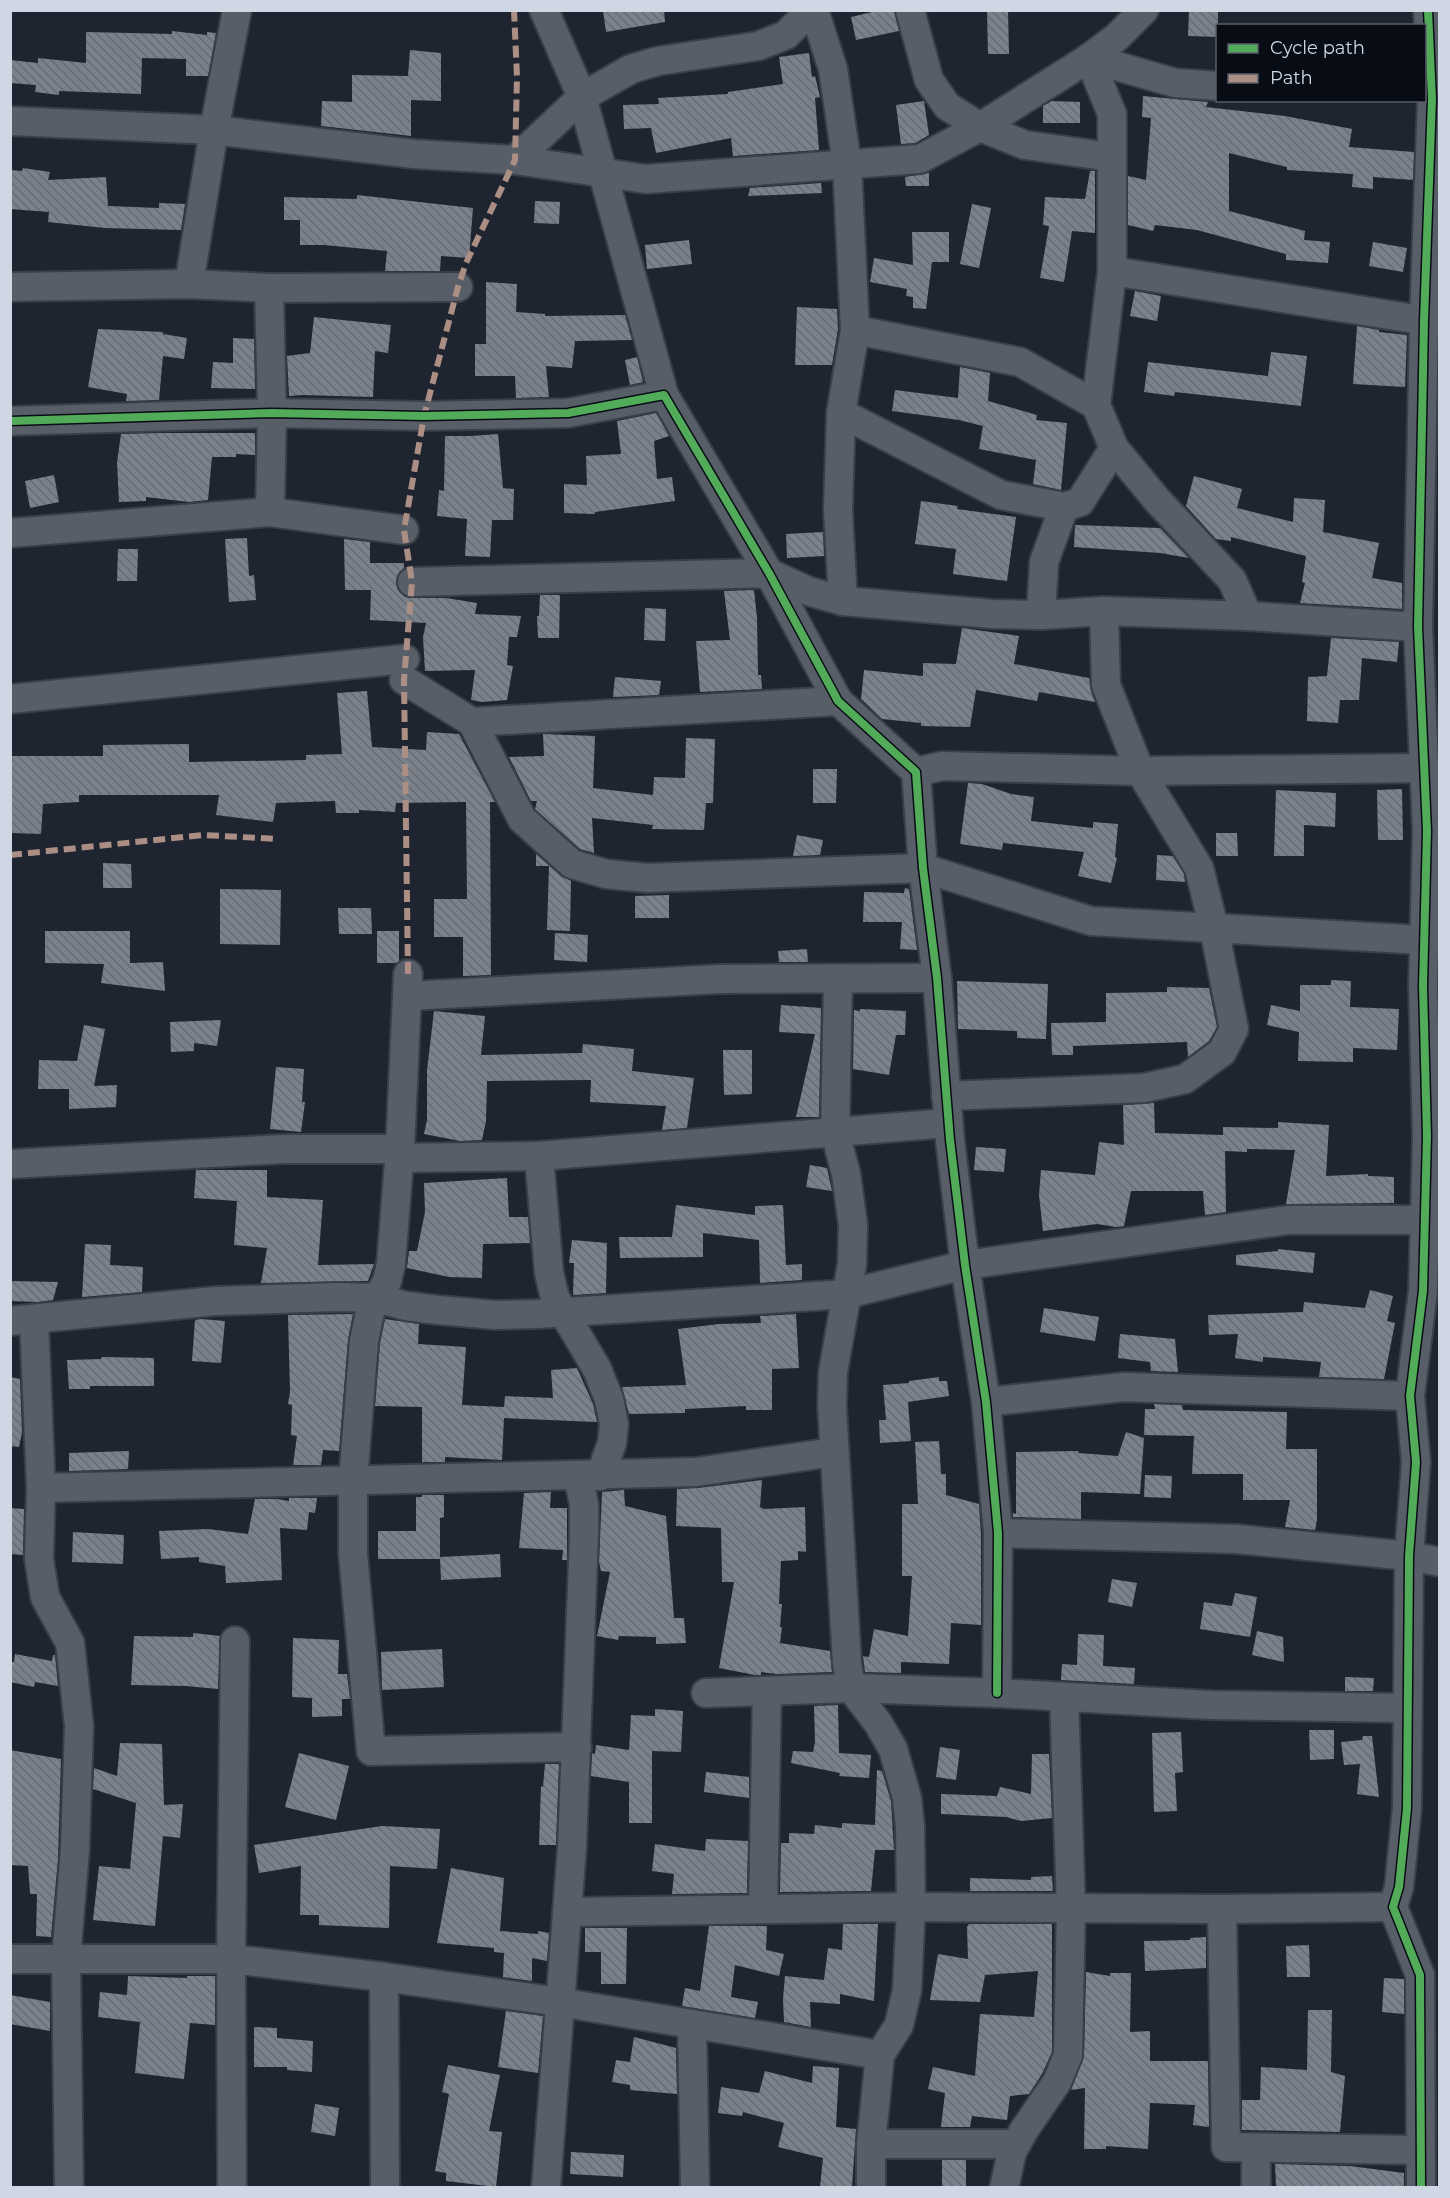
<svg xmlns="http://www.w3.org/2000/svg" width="1450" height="2198" font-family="Montserrat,sans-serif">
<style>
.building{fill:url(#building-back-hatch)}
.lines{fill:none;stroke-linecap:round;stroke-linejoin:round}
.street-casing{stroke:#393f47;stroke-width:32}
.street{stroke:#585e67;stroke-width:28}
.quiet{stroke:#ac8f84;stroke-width:6;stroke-dasharray:12 6;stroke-linecap:butt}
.cycleway-casing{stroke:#080d15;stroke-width:11}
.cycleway{stroke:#51ab58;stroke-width:8}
</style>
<defs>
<pattern id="building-back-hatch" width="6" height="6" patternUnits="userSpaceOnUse" patternTransform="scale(1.5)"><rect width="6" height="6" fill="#7b818b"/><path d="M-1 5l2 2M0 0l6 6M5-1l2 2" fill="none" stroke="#666a72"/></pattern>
</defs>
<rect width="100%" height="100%" fill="#1f2530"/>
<g class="building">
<path d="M603,10H664L665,22L606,32Z"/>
<path d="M881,10H894L899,31L856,40L851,17Z"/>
<path d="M987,10H1008L1009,54H988Z"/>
<path d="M1189,10H1218V37L1188,36Z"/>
<path d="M172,31L207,35V32L216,33L208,76H186V59L142,58L141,94L59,91V95L35,92L36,85L10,83V60L38,63V58L86,63V32L172,34Z"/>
<path d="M410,50L441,53V101L411,100V136L321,126L322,101L352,102V75L408,76Z"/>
<path d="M809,53L812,77L815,76L820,97L815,98L819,150L733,156L731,138L656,153L651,128L624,129L623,105L659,104L658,98L728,94V92L783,84L779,57Z"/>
<path d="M1143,96L1208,102L1206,107L1285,116L1352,129L1349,147L1414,152L1413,180L1373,177V189L1352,187L1353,174L1287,170V167L1229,153V211L1305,231L1304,240L1330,242L1328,263L1286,260V254L1197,230L1155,225L1153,231L1128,225V176L1146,180L1151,118L1142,117Z"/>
<path d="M924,101L929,135L915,143L901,144L896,105Z"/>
<path d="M1052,101L1080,102V123H1043V106Z"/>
<path d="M23,168L50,172L48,180L106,177L108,206L159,208V203L185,204L181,230L105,228L48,222L49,212L10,209V170L22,171Z"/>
<path d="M1090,171H1095V233L1072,231L1064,282L1040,278L1049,226L1043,225L1045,197L1085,199Z"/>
<path d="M929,173V186H906L905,177Z"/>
<path d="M821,183L822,193L748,196L750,188Z"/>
<path d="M357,195L473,208L469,258L441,256L440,271H385L387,251L324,245H300V220H284V197L357,199Z"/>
<path d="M535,201L560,202L559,224L534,223Z"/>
<path d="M972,204L991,208L979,268L960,264Z"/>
<path d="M912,232H949V262H932L926,309L913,308V297L906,296L907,289L870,282L874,258L913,265Z"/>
<path d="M689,240L692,264L647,269L645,245Z"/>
<path d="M1373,242L1407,248L1403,272L1369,266Z"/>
<path d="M486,282L517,284L516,312L545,314V316L625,315L632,340L575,341L572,368L546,366L549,397L516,398L515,376H475V344H486Z"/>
<path d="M1135,291L1161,296L1157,321L1130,316Z"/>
<path d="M797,307L837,309L838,329L832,365H795Z"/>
<path d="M314,317L391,325L388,353L375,351L373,397L302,395L289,396L287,356L310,353Z"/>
<path d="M1357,326L1379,330V332L1407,335L1405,387L1353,384Z"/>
<path d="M98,329L163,332V334L187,338L184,359L163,356L159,400L126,401L127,394L88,387Z"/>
<path d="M233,338L254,339L255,389L211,388L213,362L233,363Z"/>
<path d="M1271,352L1307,356L1301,406L1175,392L1174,396L1144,392L1148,362L1268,376Z"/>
<path d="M637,357L643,382L630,385L625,360Z"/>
<path d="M960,367L990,373L988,401L1037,415L1036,420L1067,423L1061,490L1033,484L1036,460L979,449L983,426L959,420L892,411L895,390L958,398Z"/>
<path d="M656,413L669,436L654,441L657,479L672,477L675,501L595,512V514L564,513V484L587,485L586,456L621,454L617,421Z"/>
<path d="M161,433H255V455L236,454V457H212L208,500L189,502L146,497V501L119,502L117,462L121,434Z"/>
<path d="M498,434L503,488L514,489L513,520H492L490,557L465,556L467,519L437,516L439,490L444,491L445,436H471Z"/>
<path d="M54,475L59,502L30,508L25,481Z"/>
<path d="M1194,476L1242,489L1237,508L1293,522L1294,498L1325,500L1323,532L1379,543L1372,578L1402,583V609L1300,603L1305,583L1302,582L1306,556L1231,537V541L1216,539L1186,506Z"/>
<path d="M921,501L958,506L957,509L1016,517L1007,581L953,574L956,549L915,544Z"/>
<path d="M1075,525L1160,528L1189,558L1160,553L1074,547Z"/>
<path d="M823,532L824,556L787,558L786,534Z"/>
<path d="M247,538L249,576L254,575L256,600L229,602L225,539Z"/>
<path d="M344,539L370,542V563H404V568L398,574L396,582L398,590L405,597L412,598H446L477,603L475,614L521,616L517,637H509L507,665L513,666L507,700L482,702L471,700L475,670L425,671L423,637L426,623L370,620L371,590H345Z"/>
<path d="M118,549H138L137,581H117Z"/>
<path d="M754,590L757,618L758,675H761L762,689L700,692L696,641L730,640L724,591Z"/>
<path d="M540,595H560L559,638H538L537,616H539Z"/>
<path d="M645,608L666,609L665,641L644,640Z"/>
<path d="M962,628L1019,636L1014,664L1089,678L1091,691L1095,702L1039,692L1037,701L976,690L970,727L921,726V723L882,719L861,699L864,670L923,676V663L956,664Z"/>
<path d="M1331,638L1399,642L1397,662L1362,658L1359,700H1340L1338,723L1307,721L1308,677L1327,676Z"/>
<path d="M615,677L661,681L659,695L613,697Z"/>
<path d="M367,691L372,747L426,750L427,732L459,734L495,802H490L491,975L463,976V937H434V899H467L466,802L396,803L395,812L359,810V813H336L335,801L276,803L273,822L216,815L219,795H79V802L43,804L41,834L12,833L10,756H103V745L189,744V762L306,760V755L342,754L337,693Z"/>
<path d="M543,734L595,736L593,788L653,795L654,777L685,778L686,738L715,739L713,803H706L704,830L652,829L653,825L592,818L594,853L580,849L535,809L537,801H531L509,757L544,756Z"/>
<path d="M813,769H837L836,803H813Z"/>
<path d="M968,783L982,784L1011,794L1034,797L1031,821L1093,828V822L1118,824L1115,857L1117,858L1111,883L1078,876L1084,852L1003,843L1002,850L960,844Z"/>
<path d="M1402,789L1403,840H1378L1377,790Z"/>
<path d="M1276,790L1336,793L1335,827L1304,825V856H1274Z"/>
<path d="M1216,833H1237L1238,856H1216Z"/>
<path d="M797,835L823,840L820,855L793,856Z"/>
<path d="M536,854L561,876L571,881L570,931L547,930L549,866H536Z"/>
<path d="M1157,855L1173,856L1184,874L1185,882L1156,880Z"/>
<path d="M103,863L131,864L132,888H103Z"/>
<path d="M905,888L909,889L917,950L900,949L902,922H863L864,892L904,893Z"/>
<path d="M220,889L281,890L280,945L220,944Z"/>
<path d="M669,895V918H635V896Z"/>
<path d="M338,908H371L372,934H339Z"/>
<path d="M45,931H130V963L163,962L165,991L101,983L104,964L45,963Z"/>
<path d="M377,931H399V961L397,963H377Z"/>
<path d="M555,933L588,935L587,962L554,960Z"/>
<path d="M807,949L808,962H779L778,951Z"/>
<path d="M1331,980L1351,981L1350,1007L1399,1009L1397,1050L1353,1048V1062L1298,1061L1299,1032L1267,1025L1271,1005L1300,1011V985H1331Z"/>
<path d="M957,981L1048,984L1046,1039L1017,1038V1031L958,1029Z"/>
<path d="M1167,987L1209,988L1217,1027L1209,1041L1188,1057L1187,1042L1073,1046V1055H1052L1051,1023L1106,1022V993L1167,992Z"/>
<path d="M781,1005L821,1008L819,1117H796L815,1034L779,1032Z"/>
<path d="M860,1009L906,1011L905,1035H896L889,1075L853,1069L854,1010L860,1011Z"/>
<path d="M434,1011L485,1016L481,1055L582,1053L583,1044L634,1049L632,1071L694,1078L687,1128L662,1130L666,1106L590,1102L591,1080L487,1081L486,1121L482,1140L460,1141L424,1134L427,1120V1070Z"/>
<path d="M221,1020L217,1046L194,1043V1051L171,1052L170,1022Z"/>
<path d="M84,1025L105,1029L94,1086L117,1085L116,1107L69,1109V1089H38L39,1060L77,1061Z"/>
<path d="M723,1050H752V1094L724,1095Z"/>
<path d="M276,1067L304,1069L302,1102H305L301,1132L270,1129Z"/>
<path d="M1154,1103L1155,1133L1223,1135V1127L1278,1128V1122L1329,1125L1326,1176L1368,1174V1176L1394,1177V1203L1286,1204L1295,1150L1247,1149V1152L1225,1151L1226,1212L1205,1215L1203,1191H1131L1124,1226L1116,1227L1097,1224L1043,1231L1039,1195L1041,1170L1095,1175L1099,1142L1124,1145L1123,1105Z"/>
<path d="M976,1147L1006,1149L1004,1172L974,1170Z"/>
<path d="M810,1165L827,1168L832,1191L806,1187Z"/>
<path d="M196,1170H267V1197L323,1200L318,1265L374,1264L368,1281L261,1283L267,1248L234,1245L237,1201L194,1198Z"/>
<path d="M507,1178L509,1217H528L530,1243L483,1244L482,1278L449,1277L407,1268L409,1251H417L425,1212L424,1183Z"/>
<path d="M676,1205L755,1215V1206L783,1205L786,1265L802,1264V1280L760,1283L759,1240L703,1233V1257L620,1258L619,1237H672Z"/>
<path d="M572,1240L607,1243L606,1293L573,1295L574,1263H569Z"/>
<path d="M85,1244L111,1245L110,1265L143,1267L142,1292L82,1297Z"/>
<path d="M1278,1249L1315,1253L1313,1273L1236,1265V1255L1278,1251Z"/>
<path d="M10,1281L58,1282L53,1300L38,1302L10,1301Z"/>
<path d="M1370,1290L1393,1296L1387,1321L1395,1323L1384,1379L1319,1377L1321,1362L1263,1357V1362L1235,1358L1238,1334L1209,1335L1208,1315L1303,1312L1304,1302L1365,1308Z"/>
<path d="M1044,1308L1099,1317L1095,1341L1040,1332Z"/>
<path d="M353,1314L348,1340L339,1451L323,1450L321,1465H293L297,1436L291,1435L292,1405L288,1404L290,1392L288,1315Z"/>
<path d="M796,1314L799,1368L772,1369V1410H746V1406L685,1409V1413L629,1414L622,1387L686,1385L678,1329L719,1324L761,1323L760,1316Z"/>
<path d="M201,1319L225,1321L221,1363L192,1361L195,1320Z"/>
<path d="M385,1319L419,1324L418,1344L466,1347L462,1405L504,1407L505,1396L553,1398L551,1370L577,1368L593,1404L597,1422L504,1418L502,1460L445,1457V1462H422V1407L375,1406L380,1343Z"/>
<path d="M1120,1334L1175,1339L1178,1372L1151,1371L1150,1362L1118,1358Z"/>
<path d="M102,1357L154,1358V1386H90V1389H69L67,1360L101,1359Z"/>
<path d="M10,1377L20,1379L22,1433L19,1447L10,1446Z"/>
<path d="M939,1377V1381H947L949,1396L908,1402L911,1441L880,1443L879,1420H886L883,1385L909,1383V1381Z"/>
<path d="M1154,1404L1182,1405L1183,1410L1287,1412L1286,1449H1317V1520L1315,1530L1285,1527L1290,1500H1243V1474H1192L1194,1436L1144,1435L1145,1409H1155Z"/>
<path d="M1126,1432L1144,1438L1140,1494L1081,1492V1519L1013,1517V1513L1016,1514V1452L1079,1451L1078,1453L1118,1456Z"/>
<path d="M939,1441L941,1474H946V1495L979,1504L981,1534V1625L951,1623L949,1664L901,1662V1673L865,1672L863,1656L869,1657L874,1629L908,1636L912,1576H902V1504H918L915,1442Z"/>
<path d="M129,1451L128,1469L69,1471V1453Z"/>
<path d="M1145,1475L1172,1476L1171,1498L1144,1497Z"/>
<path d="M762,1480L760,1507L764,1509L805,1507L806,1552L798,1551V1560L781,1561L779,1604H782L780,1627H782L780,1643L830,1651L832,1672L777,1674L761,1672V1675H755L719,1668L734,1582H722L721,1528L676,1526L677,1489L698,1488Z"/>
<path d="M624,1490L625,1506L666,1516L674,1618H684L686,1643L656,1644V1637L619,1636L618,1640L597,1636L610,1572L601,1571L599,1562L602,1492Z"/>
<path d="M551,1492L550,1508H567V1560H562L563,1550L519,1548L524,1493Z"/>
<path d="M422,1495H444V1517L440,1518V1559H378V1531H416V1497H422Z"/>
<path d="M289,1498H317L315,1513L309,1512L307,1530L280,1528L282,1580L226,1583L225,1566L199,1562V1557L161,1559L159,1531L208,1529L248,1534L255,1499H277L289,1501Z"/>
<path d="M10,1508L24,1509L23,1555L10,1554Z"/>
<path d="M73,1532L124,1535L123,1564L72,1562Z"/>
<path d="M500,1554L501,1577L441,1580L440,1557Z"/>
<path d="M1112,1579L1137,1583L1132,1607L1108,1602Z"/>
<path d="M1235,1593L1257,1597L1250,1637L1200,1629L1204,1602L1232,1606Z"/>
<path d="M1257,1631L1283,1637L1284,1662L1252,1655Z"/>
<path d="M193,1633L220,1636L218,1689L186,1686L131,1685L134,1636L193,1637Z"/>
<path d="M1078,1634L1104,1635L1103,1666L1135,1668L1134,1684L1061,1680L1062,1664L1077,1665Z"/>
<path d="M293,1638L339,1640L338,1674H347L350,1699H342V1716L312,1717V1698L292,1697Z"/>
<path d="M442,1649L444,1687L382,1690L381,1652Z"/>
<path d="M15,1654L52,1661L53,1655H55L58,1686L35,1682L34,1687L10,1682V1662H14Z"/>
<path d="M1345,1677L1374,1678L1373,1691H1345Z"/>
<path d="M838,1705L839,1753L871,1755L869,1778L839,1776L840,1773L791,1763L793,1751L813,1752L815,1742L814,1706Z"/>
<path d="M655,1709L683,1711L681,1752L652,1751V1823H629V1782L591,1776L592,1753L595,1754L596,1745L629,1750L631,1715L655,1716Z"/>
<path d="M1309,1730H1334V1759L1310,1760Z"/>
<path d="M1181,1732L1183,1772L1175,1773L1177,1811L1154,1812L1152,1733Z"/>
<path d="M1363,1736H1372L1379,1797L1357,1794L1360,1764L1344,1765L1341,1742L1362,1740Z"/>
<path d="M120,1743L162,1744L164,1805L183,1804L180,1838L163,1836L155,1926L93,1920L99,1866L130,1869L136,1803L93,1789L94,1768L117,1776Z"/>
<path d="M940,1747L960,1750L956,1780L936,1777Z"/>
<path d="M10,1750L61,1759L58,1859L51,1937L36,1936L37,1894H30L28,1866L10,1865Z"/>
<path d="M299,1753L349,1766L336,1820L285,1807Z"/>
<path d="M1032,1754H1049L1052,1818L1021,1821L1006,1817L941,1814V1794L997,1796L1000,1787L1031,1794Z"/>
<path d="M545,1764H559L556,1845H539L541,1786L543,1787Z"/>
<path d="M877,1770L882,1771L891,1801L894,1850H875L871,1891L780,1892L781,1843H789V1833L814,1834L815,1825L842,1828V1823L875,1825Z"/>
<path d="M706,1772L749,1777V1798L704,1792Z"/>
<path d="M382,1826L440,1829L437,1869L390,1866L389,1928L319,1925V1915H300L301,1866L259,1873L254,1845Z"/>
<path d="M706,1839L748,1841L747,1893L672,1894L674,1874L652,1871L655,1844L705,1851Z"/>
<path d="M451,1868L504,1878L500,1931L538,1934V1931L549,1933L547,1961L532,1958V1981L503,1977L504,1953L494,1952V1948L437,1943Z"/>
<path d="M1052,1876L1053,1891H970V1878L1031,1880V1877Z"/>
<path d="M843,1924H878L874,2001L840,1994V2004L810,2002L811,2027L784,2022L783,1999L785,1976L824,1980L828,1948L842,1950Z"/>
<path d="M969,1924H1052V2052L1042,2074L1029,2094L1010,2096L1007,2120L972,2116L970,2127H941L945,2093L928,2089L933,2067L975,2076L980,2014L1034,2017L1038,1971L985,1975L980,2002L930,2000L938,1954L968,1959L967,1927Z"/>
<path d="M709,1926H767L766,1950L784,1954L779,1976L735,1965L731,1997L758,2002L755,2018L682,2006L685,1988L700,1991Z"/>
<path d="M585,1928H627L626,1984H601V1952H585Z"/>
<path d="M1206,1937V1968L1145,1971L1144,1941L1190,1940V1938Z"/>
<path d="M1309,1945L1310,1977H1287L1286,1946Z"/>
<path d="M1086,1972L1110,1976V1973H1131L1130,2032L1150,2031V2061H1208L1209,2127L1193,2125L1195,2105L1150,2103L1148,2149L1106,2146V2149H1084L1085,2088L1071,2090L1084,2056Z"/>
<path d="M128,1976L187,1978V1976H215V2025L190,2023L184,2079L135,2073L140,2022L98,2017L100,1992L127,1995Z"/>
<path d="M1384,1978L1404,1979V2014L1382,2012Z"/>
<path d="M10,1995L50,2002V2031L10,2024Z"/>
<path d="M1308,2010H1332L1331,2072L1345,2076L1340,2132L1242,2130V2100H1260L1261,2067L1307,2070Z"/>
<path d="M506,2011L543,2016L538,2073L498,2067Z"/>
<path d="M254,2027L277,2028V2038L313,2041L312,2072L287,2070V2067H254Z"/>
<path d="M634,2037L676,2048L677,2094L630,2090V2085L612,2082L616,2060L630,2062Z"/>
<path d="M448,2065L500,2075L489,2131L502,2132L496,2187L446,2181V2173L435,2171L449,2094L442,2092Z"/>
<path d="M813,2066L839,2068L836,2127L856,2129L852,2187H820L823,2158L778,2147L784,2123L743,2112L742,2116L718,2113L721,2087L759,2093L765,2071L812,2083Z"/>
<path d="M315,2104L339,2108L335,2136L311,2132Z"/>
<path d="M571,2152L624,2155L623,2177L570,2174Z"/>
<rect x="942" y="2160" width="24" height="27"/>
<path d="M1275,2164L1350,2166L1404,2173V2187L1276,2186Z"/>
</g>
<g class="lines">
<defs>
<g id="street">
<path d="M544,10L582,97L664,395"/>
<path d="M814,10L833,69L847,164L855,330L841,413L838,510L843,601"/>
<path d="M910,10L929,80L947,106L980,127L1025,145L1111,157"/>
<path d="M1144,10L1117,37L1089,58L1112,114V271L1096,405L1114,448L1157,500L1232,580L1248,616"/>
<path d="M10,121L214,130L414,154L515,160L582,97L631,69L658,61L758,46L786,35L811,10"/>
<path d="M515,160L646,179L920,159L980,127L1089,58L1175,83L1218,86"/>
<path d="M1112,271L1440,323"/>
<path d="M189,284L214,130L237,10"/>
<path d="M10,287L189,284L269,288L458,287"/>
<path d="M269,288L272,413L270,512"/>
<path d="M855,330L1020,362L1096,405"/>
<path d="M841,413L1001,495L1064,507L1080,502L1114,448"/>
<path d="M10,421L272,413L424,416L568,413L664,395L769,573L838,701L916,772L923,868L937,978L950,1140L965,1265L986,1402L998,1533L997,1693"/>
<path d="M10,533L270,512L404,530"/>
<path d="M412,582L769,573L808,591L843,601L993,614L1041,615L1104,611L1248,616L1418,627"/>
<path d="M1041,615L1044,562L1064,507"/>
<path d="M404,680L472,722L838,701"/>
<path d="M10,699L405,659"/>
<path d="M472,722L522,819L572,864L606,874L647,878L923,868L1091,921L1423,940"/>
<path d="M916,772L942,766L1140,771L1424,768"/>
<path d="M408,974L400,1149L391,1264L387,1281L370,1312L364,1341L353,1481V1554L371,1751L577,1747"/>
<path d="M838,980L835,1132L846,1174L853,1225L852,1264L833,1372L832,1406L847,1663L851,1688L878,1723L893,1749L907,1798L910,1826L911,1907L907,1990L899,2025L880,2055L871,2144V2188"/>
<path d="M408,996L719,979L937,978"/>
<path d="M946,1096L1144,1088L1185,1079L1222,1052L1234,1029L1214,928L1199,868L1140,771L1106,685L1104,611"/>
<path d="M539,1156L549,1273L555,1298L597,1369L609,1399L614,1424L612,1443L600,1476"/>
<path d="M398,1158L539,1156L948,1123"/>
<path d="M10,1164L284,1149H400"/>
<path d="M34,1320L41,1488L39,1559L45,1597L70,1643L79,1726L75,1849L66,1959L69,2188"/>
<path d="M10,1321L216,1301L337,1297L377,1298L406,1306L438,1310L495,1315L537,1314L847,1294L965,1265L1288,1220H1425"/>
<path d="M986,1402L1124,1387L1410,1396"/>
<path d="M41,1488L696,1472L834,1452"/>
<path d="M998,1533L1237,1539L1409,1556L1440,1562"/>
<path d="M706,1693L851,1688L997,1693L1210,1705L1407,1708"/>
<path d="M763,1909L767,1692"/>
<path d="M1222,1909L1226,2147L1419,2150"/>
<path d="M567,1912L911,1907L1222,1909L1393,1907"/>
<path d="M10,1959H231L384,1977L559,2002L880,2055"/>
<path d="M384,1977L385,2188"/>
<path d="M692,2024L695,2188"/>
<path d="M871,2144H1016"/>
<path d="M232,2188L231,1959L235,1641"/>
<path d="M546,2188L572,1847L584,1535V1504L578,1476"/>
<path d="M1004,2188L1012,2152L1024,2130L1057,2082L1068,2055L1071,1907L1064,1697"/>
<path d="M1256,2188V2148"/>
<path d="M1421,2188L1420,1975L1393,1907L1399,1887L1407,1808L1409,1556L1416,1462L1410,1396L1423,1291L1427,1136L1423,986L1427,831L1418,627L1424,321L1432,99L1428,10"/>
</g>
</defs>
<use href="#street" class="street-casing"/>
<use href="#street" class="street"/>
<g class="quiet">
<path d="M10,855L203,835L278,839"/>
<path d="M408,974L404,680L412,582L404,530L424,416L458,287L466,263L515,160L517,77L514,10"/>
</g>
<defs>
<g id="cycleway">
<path d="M10,421L272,413L424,416L568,413L664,395L769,573L838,701L916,772L923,868L937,978L950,1140L965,1265L986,1402L998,1533L997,1693"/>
<path d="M1421,2188L1420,1975L1393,1907L1399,1887L1407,1808L1409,1556L1416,1462L1410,1396L1423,1291L1427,1136L1423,986L1427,831L1418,627L1424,321L1432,99L1428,10"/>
</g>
</defs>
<use href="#cycleway" class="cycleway-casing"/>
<use href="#cycleway" class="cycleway"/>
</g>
<rect width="1450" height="2198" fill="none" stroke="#cfd7e4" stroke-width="24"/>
<rect x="1216" y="24" width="210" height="78" fill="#080d15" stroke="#585e68" stroke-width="1.5"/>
<rect x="1228" y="44" width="30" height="9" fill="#51ab58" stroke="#585e68" stroke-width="1.5"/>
<text x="1270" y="54" font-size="18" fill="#cfd7e4">Cycle path</text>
<rect x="1228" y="74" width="30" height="9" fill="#ac8f84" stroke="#585e68" stroke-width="1.5"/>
<text x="1270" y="84" font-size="18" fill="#cfd7e4">Path</text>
</svg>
